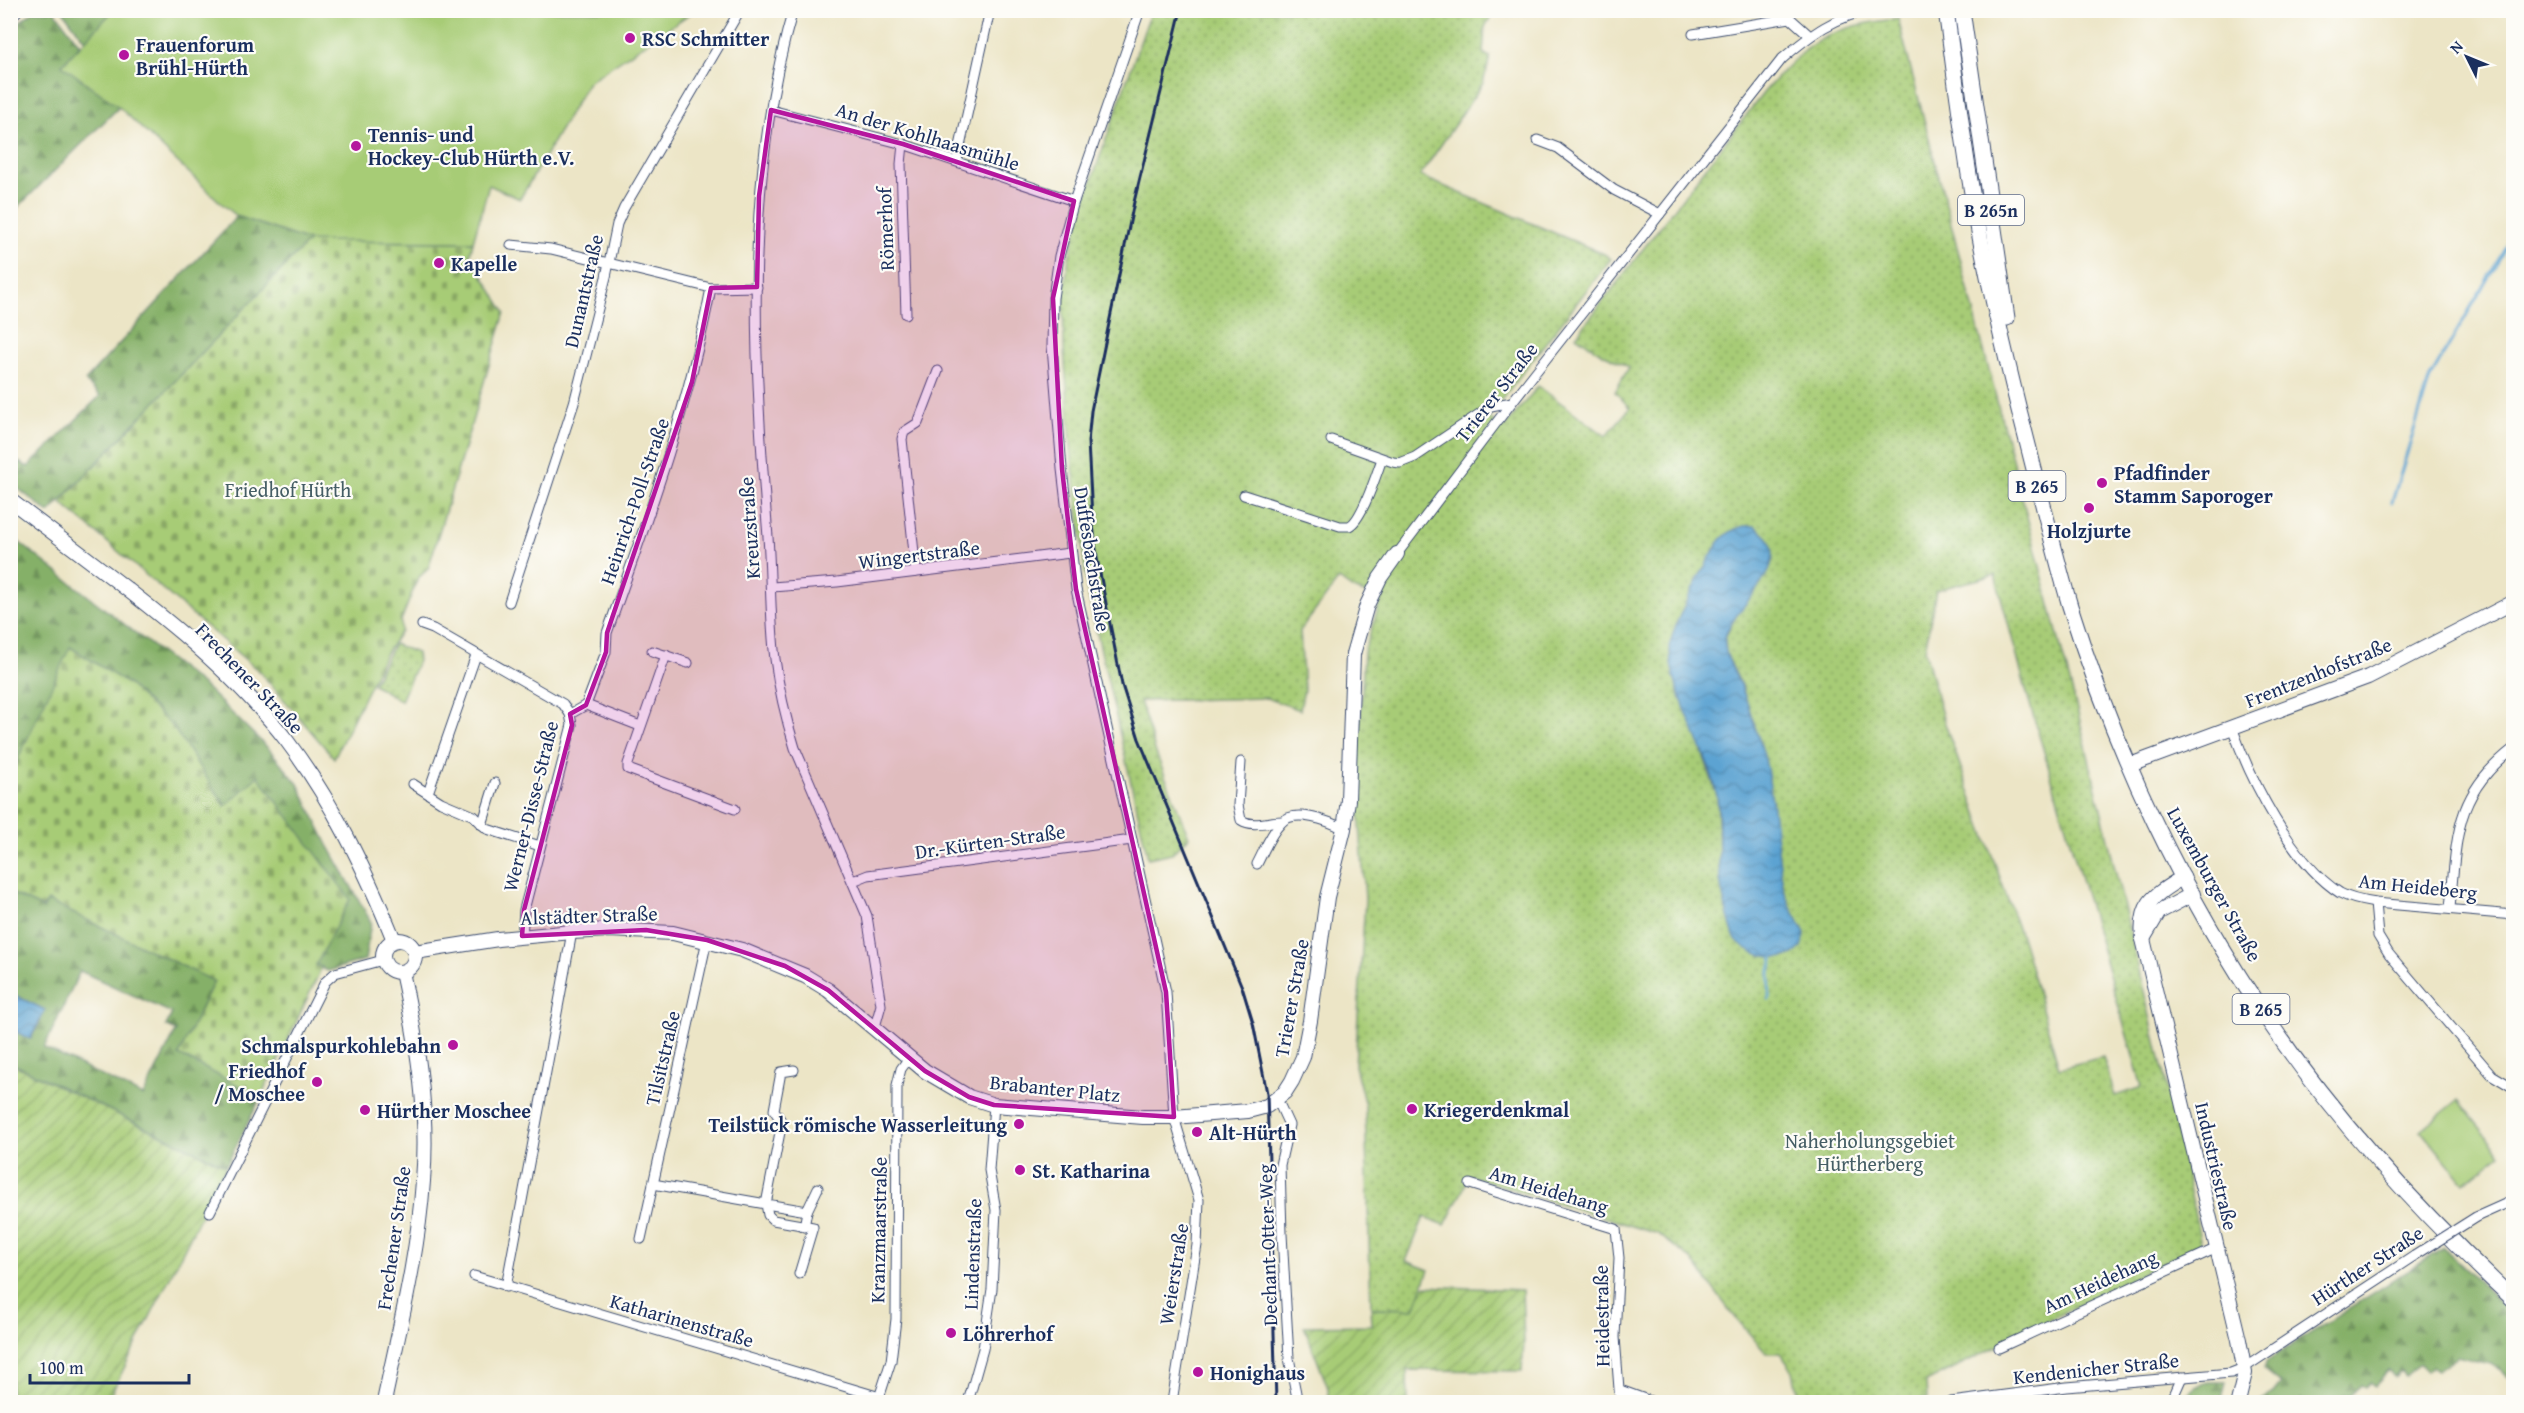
<svg xmlns="http://www.w3.org/2000/svg" width="2524" height="1413" font-family="'Gentium Book Plus',serif">
<style>
.forest{fill:url(#forest-firs);stroke:#507062;stroke-width:1.5;fill-rule:evenodd}
.cemetery{fill:url(#cemetery-stones);stroke:#617e6a;stroke-width:1.5}
.park{fill:url(#park-dots);stroke:#617e6a;stroke-width:1.5;fill-rule:evenodd}
.garden{fill:url(#garden-furrows);stroke:#617e6a;stroke-width:1.5}
.pitch{fill:#a7cc76;stroke:#617e6a;stroke-width:1.5}
.water{fill:url(#water-waves);stroke:#3b6998;stroke-width:1.5}
.lines{fill:none;stroke-linecap:round;stroke-linejoin:round}
.stream{stroke:#5ba3d2;stroke-width:3}
.street-casing{stroke:#3a4a6e;stroke-width:11}
.secondary-casing{stroke:#3a4a6e;stroke-width:16}
.primary-casing{stroke:#3a4a6e;stroke-width:17}
.street{stroke:#fff;stroke-width:9}
.secondary{stroke:#fff;stroke-width:14}
.primary{stroke:#fff;stroke-width:15}
.rail{stroke:#1b2f5e;stroke-width:3}
.street-bridge-casing{stroke:#3a4a6e;stroke-width:11;stroke-linecap:butt}
.street-bridge{stroke:#fff;stroke-width:9}
.marked{fill:#b5179e;fill-opacity:0.2;stroke:#b5179e;stroke-width:4.5;stroke-linejoin:round}
.poi-dot{fill:#b5179e;stroke:#fdfcf7;stroke-width:2}
.labels{text-anchor:middle;dominant-baseline:central;stroke-width:4.5;stroke-linejoin:round;paint-order:stroke}
.shield{fill:#fdfcf7;stroke:#5f6c8c;stroke-width:1.5}
.shield-label{font-size:18px;font-weight:bold;fill:#1b2f5e}
.poi-label{font-size:20px;font-weight:bold;fill:#1b2f5e;stroke:#fdfcf7;text-anchor:start}
.street-label{font-size:20px;fill:#1b2f5e;stroke:#fdfcf7}
.park-label{font-size:20px;fill:#455e65;stroke:#fdfcf7}
</style>
<defs>
<pattern id="forest-firs" width="22" height="20" patternUnits="userSpaceOnUse" patternTransform="scale(1.5)"><rect width="22" height="20" fill="#85b067"/><path d="M5 1l3.5 6h-7zM16 11l3.5 6h-7z" fill="#6c9058"/></pattern>
<pattern id="cemetery-stones" width="16" height="16" patternUnits="userSpaceOnUse" patternTransform="scale(1.5)"><rect width="16" height="16" fill="#a7cc76"/><path d="M2 7V4a2 2 0 0 1 4 0v3zM10 15v-3a2 2 0 0 1 4 0v3z" fill="#87a664"/></pattern>
<pattern id="park-dots" width="8" height="8" patternUnits="userSpaceOnUse" patternTransform="scale(1.5)"><rect width="8" height="8" fill="#a7cc76"/><path d="M2 2h.1M6 6h.1" fill="none" stroke="#87a664" stroke-width="1.8" stroke-linecap="round"/></pattern>
<pattern id="garden-furrows" width="10" height="10" patternUnits="userSpaceOnUse" patternTransform="scale(1.5)"><rect width="10" height="10" fill="#a7cc76"/><path d="M-1 1l2-2M0 10L10 0M9 11l2-2" fill="none" stroke="#87a664"/></pattern>
<pattern id="water-waves" width="16" height="10" patternUnits="userSpaceOnUse" patternTransform="scale(1.5)"><rect width="16" height="10" fill="#5ba3d2"/><path d="M0 5q4-4 8 0t8 0" fill="none" stroke="#4a85ae"/></pattern>
</defs>
<rect width="100%" height="100%" fill="#fdfcf7"/>
<filter id="ink" filterUnits="userSpaceOnUse"><feTurbulence type="fractalNoise" baseFrequency=".0167" numOctaves="2"/><feDisplacementMap in="SourceGraphic" scale="12" xChannelSelector="R" yChannelSelector="G"/><feConvolveMatrix kernelMatrix="1 2 1 2 8 2 1 2 1" color-interpolation-filters="sRGB"/></filter>
<filter id="wash" filterUnits="userSpaceOnUse"><feTurbulence type="fractalNoise" baseFrequency=".008" numOctaves="4" result="noise"/><feDisplacementMap in="SourceGraphic" scale="24" xChannelSelector="R" yChannelSelector="G"/><feGaussianBlur stdDeviation="1.35" result="paint"/><feColorMatrix in="noise" values="0 0 0 0 0 0 0 0 0 0 0 0 0 0 0 0 0 1.4 0 .05"/><feComposite in="paint" operator="in"/></filter>
<g filter="url(#wash)">
<rect width="100%" height="100%" fill="#ece5c6"/>
<g class="forest">
<path d="M34,11H55L80,45L62,65L119,107L12,213L11,28Z"/>
<path d="M63,11H113L85,41Z"/>
<path d="M237,216L309,241L49,513L11,483L10,457L28,467L100,396L85,381Z"/>
<path d="M11,536L205,687L269,749L298,784L328,845L371,922L365,960L328,971L316,966L258,776L225,807L173,727L128,684L71,648L11,774Z"/>
<path d="M11,893L43,908L48,901L214,981L179,1055L261,1097L226,1166L11,1063L10,1029L31,1039L45,1010L11,993ZM80,971L172,1013L166,1026L176,1031L143,1096L44,1048Z"/>
<path d="M2444,1248L2513,1315V1379L2490,1364L2458,1356L2437,1370L2433,1366L2427,1371L2420,1364L2405,1376L2401,1371L2394,1377L2389,1371L2374,1387L2370,1383L2365,1388L2361,1385L2347,1398L2344,1396L2339,1401L2334,1398L2328,1402H2259L2273,1393L2281,1383L2264,1369L2267,1361Z"/>
<path d="M2208,1382H2226L2221,1402H2182C2189,1390 2195,1386 2208,1382Z"/>
</g>
<g class="cemetery">
<path d="M309,241L473,242L470,255L505,312L428,569L418,578L401,621V631L386,653L334,758L260,672L60,502Z"/>
<path d="M70,647L128,684L173,727L225,806L258,776L350,899L316,965L322,967L261,1097L179,1055L214,981L48,901L43,908L11,893V774Z"/>
</g>
<g class="park">
<path d="M1151,11H1494L1485,27L1483,53L1490,57L1483,83L1420,176L1604,254L1611,259L1488,417L1504,428L1538,386L1606,436L1630,408L1615,392L1629,367L1601,353L1576,336L1764,92C1808,42 1830,25 1898,19L2079,717L2180,1143L2201,1244L1926,1382L1927,1399L1900,1402H1799L1793,1371L1780,1353H1766L1730,1311L1692,1260L1658,1234L1470,1176L1445,1225L1424,1217L1406,1261L1429,1270L1414,1309L1371,1308L1365,1106L1355,1066L1365,899L1357,781L1364,652L1381,599L1353,589L1339,579L1300,631L1304,689L1300,710L1267,698L1140,701L1156,753L1189,837L1172,853L1148,858L1087,589L1072,458L1064,350L1063,299L1069,257L1083,205ZM1755,526L1768,538L1771,547L1749,599L1738,612L1725,638L1726,654L1743,688L1783,886L1789,904L1805,933L1734,936L1720,880L1717,796L1692,722L1674,678ZM1995,575L2027,694L2142,1087L2115,1096L2103,1057L2059,1068L2024,945L1942,715L1925,650L1936,590Z"/>
<path d="M394,644L417,653L418,661L401,701L373,684Z"/>
</g>
<g class="garden">
<path d="M10,1063L226,1166L107,1402H11Z"/>
<path d="M1423,1286L1522,1290L1524,1342L1522,1371L1407,1370L1408,1402H1328V1388L1304,1326L1372,1325L1371,1308L1414,1309Z"/>
</g>
<g class="pitch">
<path d="M113,11V10L694,11L588,82L520,199L489,185L473,242L309,241L237,216L221,203L119,107L62,65Z"/>
<path d="M2458,1100L2501,1154L2464,1183L2421,1130Z"/>
</g>
<g class="water">
<path d="M1744,526H1755C1759,530 1765,534 1768,538C1790,571 1732,607 1725,638C1722,656 1742,684 1747,702C1753,721 1760,740 1765,759C1774,800 1776,844 1783,886L1789,904L1805,933C1804,937 1803,944 1801,947C1786,968 1744,954 1734,936C1728,917 1722,898 1720,878C1717,851 1721,823 1717,796C1710,752 1663,682 1671,641C1676,619 1692,590 1703,570C1715,549 1719,533 1744,526Z"/>
<path d="M10,993L45,1010L30,1039L11,1029Z"/>
</g>
<g class="lines">
<g class="stream">
<path d="M2392,502L2430,378L2514,233"/>
<path d="M1769,999L1770,971L1773,958"/>
</g>
</g>
</g>
<g filter="url(#ink)">
<g class="lines">
<defs>
<g id="street">
<path d="M793,10C743,181 754,362 768,537C771,578 770,619 775,659C779,690 786,719 795,748L867,916L881,1005L875,1027"/>
<path d="M1140,10L1074,201L1059,256L1053,298L1052,346L1062,469L1076,589L1166,992L1174,1117L1199,1200L1197,1245L1172,1402"/>
<path d="M1789,10L1790,18L1809,35"/>
<path d="M1693,34L1790,18"/>
<path d="M771,110L903,144L1074,201"/>
<path d="M1537,140L1558,148L1614,190L1660,214"/>
<path d="M903,144L901,164L906,314"/>
<path d="M957,160L990,10"/>
<path d="M511,245L551,249L711,288L757,287"/>
<path d="M1331,440L1393,462L1400,463L1415,457L1491,406L1512,402"/>
<path d="M1244,495L1340,526C1342,526 1348,526 1349,526C1362,521 1377,472 1382,459"/>
<path d="M1397,554L1512,402L1782,59C1810,35 1836,15 1873,10"/>
<path d="M916,572L902,439L904,432L918,423L938,371"/>
<path d="M772,587L837,582L1070,553"/>
<path d="M509,602L574,403L606,277L617,224L624,208L740,10"/>
<path d="M422,625L433,629L563,704L570,714L572,725L524,910L522,936"/>
<path d="M652,651L688,663"/>
<path d="M666,655L628,764V769L735,809"/>
<path d="M586,705L640,726"/>
<path d="M570,714L586,705L606,652L607,633C648,518 688,409 711,288"/>
<path d="M2232,727C2250,779 2292,863 2340,893C2351,899 2362,901 2375,903L2514,915"/>
<path d="M1241,762L1238,805L1241,820C1254,828 1268,821 1282,821"/>
<path d="M413,784L441,802L474,816L487,829L540,846"/>
<path d="M428,793L476,655"/>
<path d="M482,825L495,783"/>
<path d="M1257,864C1264,851 1270,834 1281,823C1294,808 1329,821 1344,829"/>
<path d="M853,881L868,875L1132,840"/>
<path d="M2375,903L2378,936L2389,954L2492,1075L2514,1088"/>
<path d="M2450,908C2457,839 2453,795 2514,748"/>
<path d="M794,1070L781,1072L774,1110L782,1122L766,1204L807,1211L804,1227"/>
<path d="M1277,1099L1289,1125L1280,1165L1282,1234L1289,1358L1296,1393"/>
<path d="M653,1184L766,1204L768,1215L773,1220L813,1227L799,1274"/>
<path d="M1470,1184L1616,1229L1619,1258L1615,1337L1620,1402"/>
<path d="M807,1211L818,1188"/>
<path d="M210,1212L325,982L335,973L383,960"/>
<path d="M2476,1217L2514,1200"/>
<path d="M641,1239L707,940"/>
<path d="M474,1276L880,1397"/>
<path d="M506,1287L572,932"/>
<path d="M1999,1348L2217,1248"/>
<path d="M1620,1390L1653,1402"/>
<path d="M878,1401L891,1361L896,1319L897,1085L901,1069L909,1058"/>
<path d="M968,1402L983,1349L992,1289L996,1210L989,1170L994,1105"/>
<path d="M1951,1402L2067,1387L2231,1373L2244,1368L2414,1256"/>
<path d="M2171,1402L2182,1377"/>
</g>
<g id="secondary">
<path d="M10,14L15,10"/>
<path d="M10,500C103,572 215,647 287,741C333,802 365,869 394,940"/>
<path d="M2130,765L2368,677L2514,602"/>
<path d="M2183,877C2155,895 2139,902 2143,939L2239,1340L2245,1373L2238,1402"/>
<path d="M2143,939L2159,912L2193,894"/>
<circle cx="399" cy="956" r="16"/>
<path d="M415,952L498,939L572,932L609,930L673,933L742,950L805,976L828,990L925,1071L969,1097L994,1105L1143,1117H1174L1248,1111L1267,1106L1285,1092L1292,1081L1303,1057L1310,1021L1327,897L1344,829L1348,800L1353,654L1367,605L1380,578L1397,554"/>
<path d="M384,1402C399,1330 418,1256 423,1181C429,1110 417,1041 402,972"/>
</g>
<g id="primary">
<path d="M1946,10C1956,82 1964,155 1978,226C1989,287 2004,349 2019,410C2036,475 2051,541 2070,606C2115,751 2184,898 2270,1023C2339,1125 2424,1216 2514,1300"/>
<path d="M1962,10L2007,318"/>
</g>
</defs>
<use href="#street" class="street-casing"/>
<use href="#secondary" class="secondary-casing"/>
<use href="#primary" class="primary-casing"/>
<use href="#street" class="street"/>
<use href="#secondary" class="secondary"/>
<use href="#primary" class="primary"/>
<path class="rail" d="M1181,10L1134,202L1091,411L1088,442L1092,517L1097,558L1122,685L1139,739L1242,987L1253,1023L1267,1093L1276,1402"/>
<defs>
<path id="street-bridge" d="M2414,1256L2476,1217"/>
</defs>
<use href="#street-bridge" class="street-bridge-casing"/>
<use href="#street-bridge" class="street-bridge"/>
</g>
</g>
<path class="marked" d="M771,110L903,144L1074,201L1053,298L1062,469L1076,589L1166,992L1174,1117L994,1105L969,1097L925,1071L828,990L785,966L707,940L646,930L522,936L524,910L572,725L570,714L586,705L606,652L607,633L692,382L711,288L757,287L759,196Z"/>
<g class="poi-dot">
<circle cx="630" cy="38" r="6"/>
<circle cx="124" cy="55" r="6"/>
<circle cx="356" cy="146" r="6"/>
<circle cx="439" cy="263" r="6"/>
<circle cx="2102" cy="483" r="6"/>
<circle cx="2089" cy="508" r="6"/>
<circle cx="453" cy="1045" r="6"/>
<circle cx="317" cy="1082" r="6"/>
<circle cx="1412" cy="1109" r="6"/>
<circle cx="365" cy="1110" r="6"/>
<circle cx="1019" cy="1124" r="6"/>
<circle cx="1197" cy="1132" r="6"/>
<circle cx="1020" cy="1170" r="6"/>
<circle cx="951" cy="1333" r="6"/>
<circle cx="1198" cy="1372" r="6"/>
</g>
<g class="labels">
<g class="shield">
<rect x="1958" y="195" width="66" height="30" rx="4.5"/>
<rect x="2008.5" y="471" width="57" height="30" rx="4.5"/>
<rect x="2232.5" y="994" width="57" height="30" rx="4.5"/>
</g>
<g class="shield-label">
<text x="1991" y="210">B 265n</text>
<text x="2037" y="486">B 265</text>
<text x="2261" y="1009">B 265</text>
</g>
<g class="poi-label">
<text x="642" y="38">RSC Schmitter</text>
<text x="136" y="44">Frauenforum<tspan x="136" dy="23">Brühl-Hürth</tspan></text>
<text x="368" y="134">Tennis- und<tspan x="368" dy="23">Hockey-Club Hürth e.V.</tspan></text>
<text x="451" y="263">Kapelle</text>
<text x="2114" y="472">Pfadfinder<tspan x="2114" dy="23">Stamm Saporoger</tspan></text>
<text x="2089" y="530" text-anchor="middle">Holzjurte</text>
<text x="441" y="1045" text-anchor="end">Schmalspurkohlebahn</text>
<text x="305" y="1070" text-anchor="end">Friedhof<tspan x="305" dy="23">/ Moschee</tspan></text>
<text x="1424" y="1109">Kriegerdenkmal</text>
<text x="377" y="1110">Hürther Moschee</text>
<text x="1007" y="1124" text-anchor="end">Teilstück römische Wasserleitung</text>
<text x="1209" y="1132">Alt-Hürth</text>
<text x="1032" y="1170">St. Katharina</text>
<text x="963" y="1333">Löhrerhof</text>
<text x="1210" y="1372">Honighaus</text>
</g>
<g class="street-label">
<text transform="translate(928 136) rotate(17)">An der Kohlhaasmühle</text>
<text transform="translate(885 229) rotate(-92)">Römerhof</text>
<text transform="translate(583 291) rotate(-77)">Dunantstraße</text>
<text transform="translate(1496 392) rotate(-52)">Trierer Straße</text>
<text transform="translate(634 501) rotate(-71)">Heinrich-Poll-Straße</text>
<text transform="translate(749 528) rotate(-94)">Kreuzstraße</text>
<text transform="translate(919 554) rotate(-7)">Wingertstraße</text>
<text transform="translate(1093 559) rotate(81)">Duffesbachstraße</text>
<text transform="translate(2318 672) rotate(-22)">Frentzenhofstraße</text>
<text transform="translate(250 678) rotate(46)">Frechener Straße</text>
<text transform="translate(530 806) rotate(-76)">Werner-Disse-Straße</text>
<text transform="translate(990 841) rotate(-8)">Dr.-Kürten-Straße</text>
<text transform="translate(2215 884) rotate(61)">Luxemburger Straße</text>
<text transform="translate(2418 886) rotate(6)">Am Heideberg</text>
<text transform="translate(589 915) rotate(-2)">Alstädter Straße</text>
<text transform="translate(1291 998) rotate(-80)">Trierer Straße</text>
<text transform="translate(662 1058) rotate(-77)">Tilsitstraße</text>
<text transform="translate(1055 1088) rotate(6)">Brabanter Platz</text>
<text transform="translate(2217 1166) rotate(77)">Industriestraße</text>
<text transform="translate(1549 1189) rotate(17)">Am Heidehang</text>
<text transform="translate(878 1230) rotate(-89)">Kranzmaarstraße</text>
<text transform="translate(393 1238) rotate(-82)">Frechener Straße</text>
<text transform="translate(1267 1245) rotate(-92)">Dechant-Otter-Weg</text>
<text transform="translate(972 1254) rotate(-88)">Lindenstraße</text>
<text transform="translate(2367 1265) rotate(-33)">Hürther Straße</text>
<text transform="translate(1173 1274) rotate(-81)">Weierstraße</text>
<text transform="translate(2100 1281) rotate(-25)">Am Heidehang</text>
<text transform="translate(1601 1316) rotate(-91)">Heidestraße</text>
<text transform="translate(682 1320) rotate(16)">Katharinenstraße</text>
<text transform="translate(2096 1368) rotate(-6)">Kendenicher Straße</text>
</g>
<g class="park-label">
<text x="288" y="489">Friedhof Hürth</text>
<text x="1870" y="1140">Naherholungsgebiet<tspan x="1870" dy="23">Hürtherberg</tspan></text>
</g>
</g>
<rect width="2524" height="1413" fill="none" stroke="#fdfcf7" stroke-width="36"/>
<g transform="translate(2467 57) rotate(313)" stroke="#fdfcf7" stroke-width="4.5" paint-order="stroke">
<path d="M0-4.5L10 22L0 15L-10 22Z" fill="#1b2f5e"/>
<text y="-9" font-size="16" font-weight="bold" text-anchor="middle" fill="#1b2f5e">N</text>
</g>
<path d="M30 1374v9h159v-9" fill="none" stroke="#1b2f5e" stroke-width="3"/>
<text x="39" y="1374" font-size="18" fill="#1b2f5e" stroke="#fdfcf7" stroke-width="4.5" paint-order="stroke">100 m</text>
</svg>
